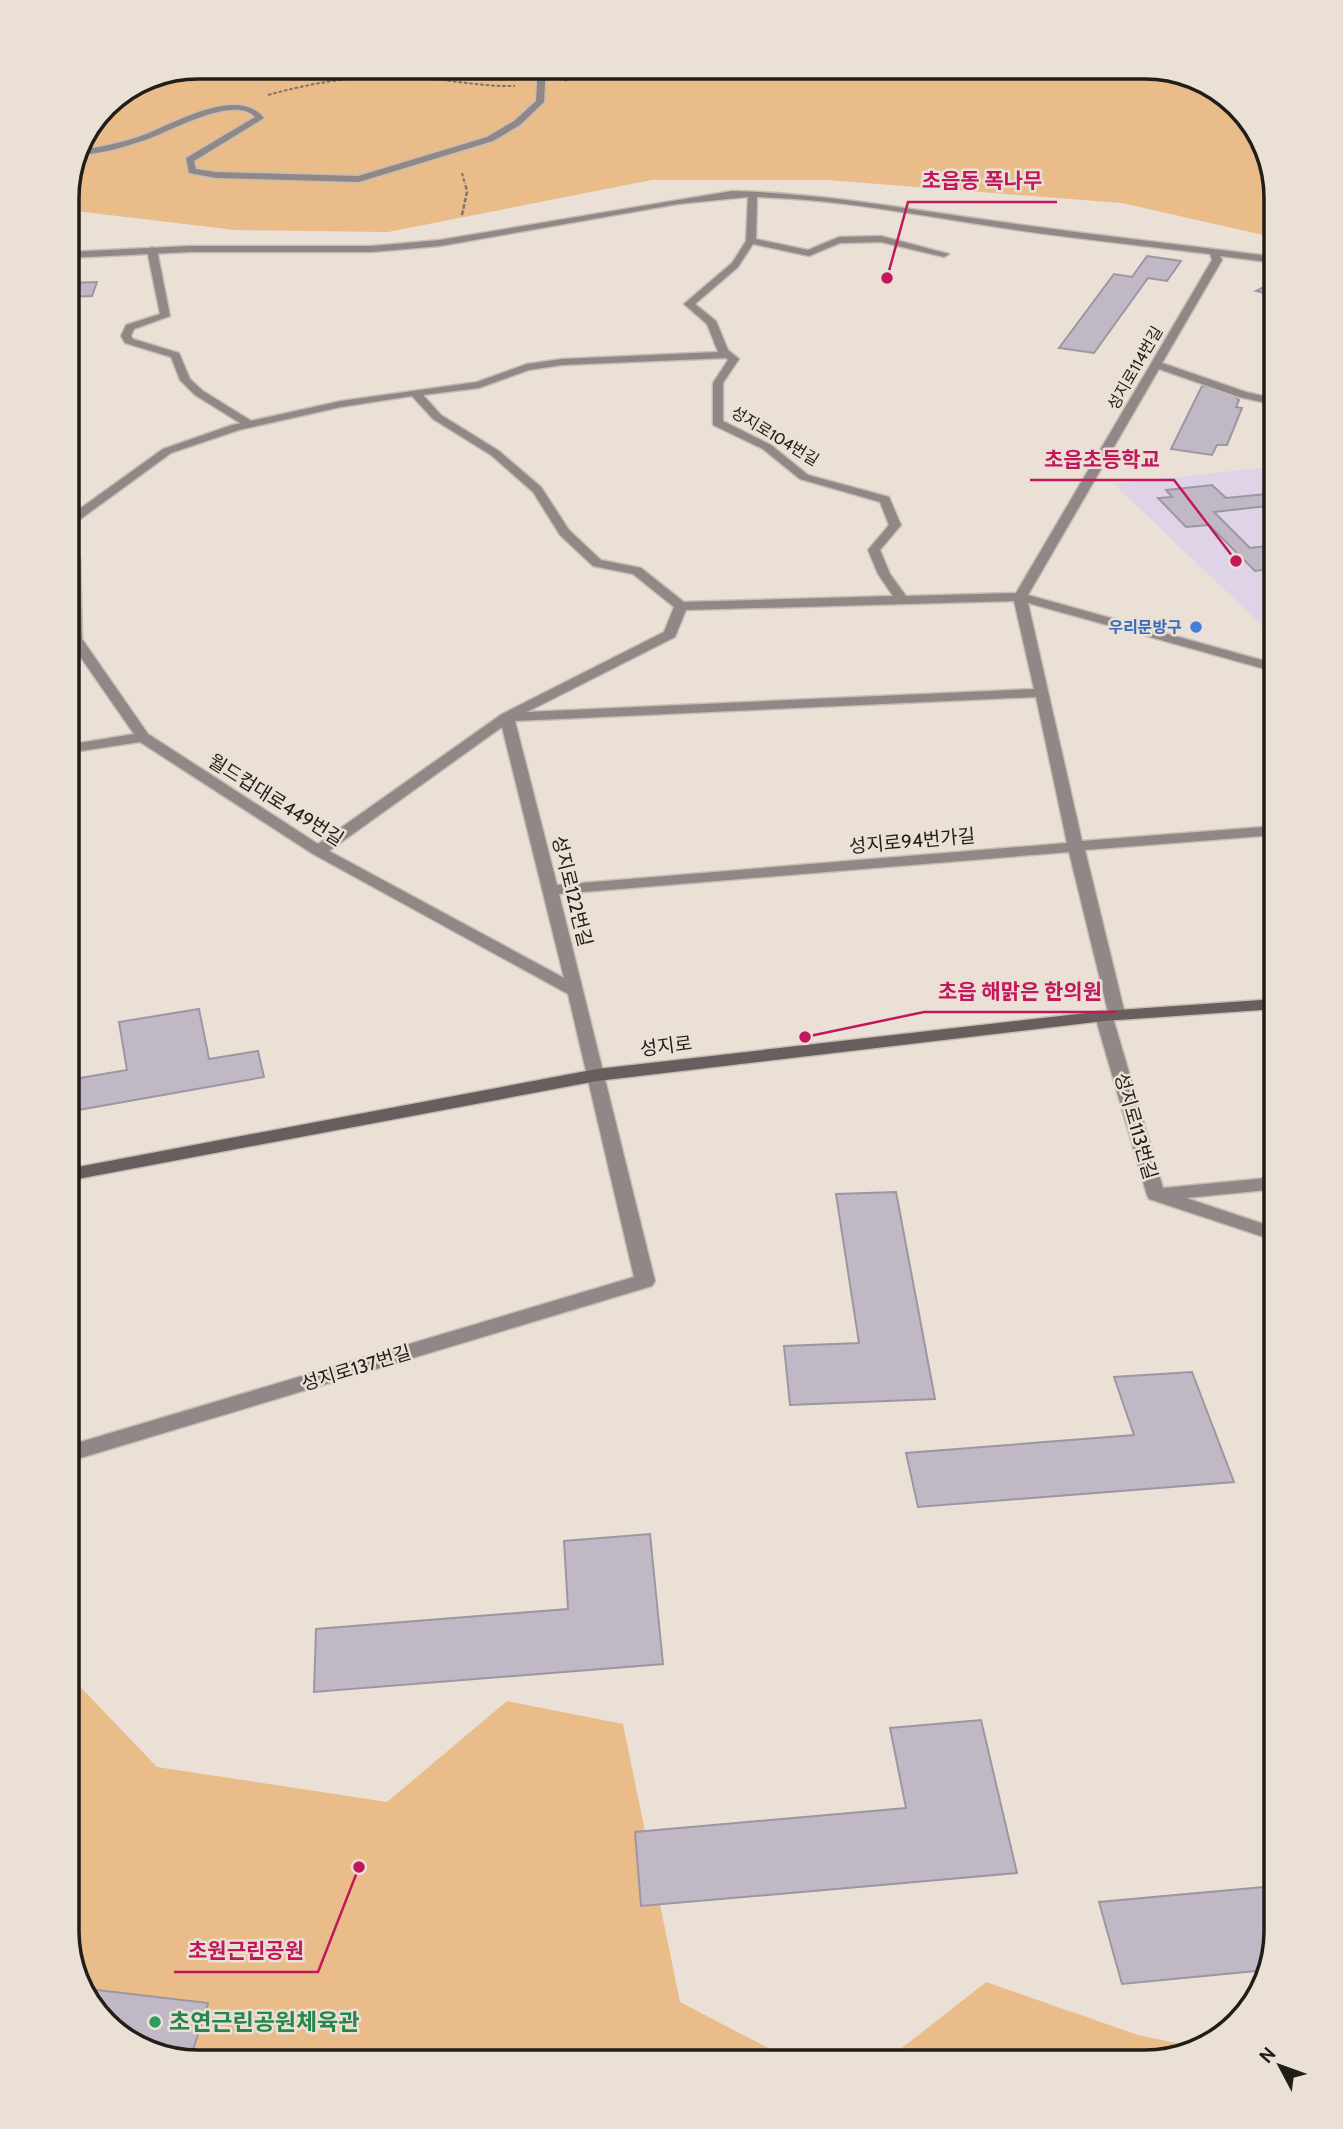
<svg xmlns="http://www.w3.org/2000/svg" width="1343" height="2129" font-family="Cabin,'Noto Sans KR',sans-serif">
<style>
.education{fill:#dfd3e8}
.green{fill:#e9bc8a}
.building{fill:#c0b9c5;stroke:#9d96a2;stroke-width:2}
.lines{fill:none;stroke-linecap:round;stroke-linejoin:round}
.service-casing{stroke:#c7bdb3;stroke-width:3}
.minor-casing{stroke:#c7bdb3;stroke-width:3}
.secondary-casing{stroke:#c7bdb3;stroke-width:3}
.path-far1{stroke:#7c756e;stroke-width:2;stroke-dasharray:3.5 2;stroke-linecap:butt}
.path{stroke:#7c756e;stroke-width:2.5;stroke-dasharray:4.5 2;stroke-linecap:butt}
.service{fill:#8f8887;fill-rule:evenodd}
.minor{fill:#8f8887;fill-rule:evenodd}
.secondary{fill:#675e5d;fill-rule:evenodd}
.shop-dot{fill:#3f7fe0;stroke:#ebe0d5;stroke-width:2.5}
.leisure-dot{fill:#2e9e5b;stroke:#ebe0d5;stroke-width:2.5}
.labels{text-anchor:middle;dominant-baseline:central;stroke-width:5;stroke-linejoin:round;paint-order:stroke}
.far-street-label{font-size:16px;fill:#211d19;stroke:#ebe0d5}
.far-shop-label{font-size:16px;font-weight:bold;fill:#366cbe;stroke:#ebe0d5;text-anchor:end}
.street-label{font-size:19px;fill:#211d19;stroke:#ebe0d5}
.near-leisure-label{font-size:23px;font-weight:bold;fill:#27864d;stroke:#ebe0d5;text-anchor:start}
.rim{fill:none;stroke:#211d19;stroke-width:3.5}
.leader{fill:none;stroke:#c2185b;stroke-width:2.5}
.callout-dot{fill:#c2185b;stroke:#ebe0d5;stroke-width:2.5}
.callout-label{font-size:21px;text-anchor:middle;font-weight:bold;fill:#c2185b;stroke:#ebe0d5;stroke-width:5;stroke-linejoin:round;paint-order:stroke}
</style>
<rect width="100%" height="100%" fill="#ebe0d5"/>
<path class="education" d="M1276,466V639L1114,484Z"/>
<g class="green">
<path d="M197,67H1155L1219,89L1263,139L1276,197V238L1122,203L827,180H652L388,232L235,230L67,210V189L105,105L144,93L136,84L148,76Z"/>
<path d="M67,1673L157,1767L387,1802L507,1701L623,1724L680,2002L795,2062H189L125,2041L80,1990L67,1932Z"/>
<path d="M986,1982L1138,2035L1204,2049L1146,2062H884Z"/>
</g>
<g class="building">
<path d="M1147,256L1181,261L1167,281L1148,278L1094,353L1059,348L1114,274L1132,277Z"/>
<path d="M1276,281V296L1256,291Z"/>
<path d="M97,282L92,296L67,297V283Z"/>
<path d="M1202,386L1228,390L1239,400L1236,407L1242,408L1227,445H1217L1212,455L1171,449Z"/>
<path d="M1212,485L1226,498L1276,493V505L1214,512L1250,548L1276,545V568L1255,571L1209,525L1186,527L1158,498L1172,497L1166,490Z"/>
<path d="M199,1009L209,1059L258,1051L264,1077L67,1112V1018L74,1079L127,1070L119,1022Z"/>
<path d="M896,1192L935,1399L790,1405L784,1346L859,1343L836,1194Z"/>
<path d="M1192,1372L1234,1482L918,1507L906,1453L1134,1435L1114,1377Z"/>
<path d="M650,1534L663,1664L314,1692L316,1629L568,1609L564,1541Z"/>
<path d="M981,1720L1017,1873L641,1906L635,1832L906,1808L890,1728Z"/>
<path d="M1276,1886V1932L1266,1970L1122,1984L1099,1902Z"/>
<path d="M80,1988L208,2003L189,2062L125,2041Z"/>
</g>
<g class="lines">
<defs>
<path id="service" d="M152,247L157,250L170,316L134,329L131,336L133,339L179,353L190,379L203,391L253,422V426H245L195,395L180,380L171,357L125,343L121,336L126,325L160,314L147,250Z"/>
<g id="minor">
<path d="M538,67H546L544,102L520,125L493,141L359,182L216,178L189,173L186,158L255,117C235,94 169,132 145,140C125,147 103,153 82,155L84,150C102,146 121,143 138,137C170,126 237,84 264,118L194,161L196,169L216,172L358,176L487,137L514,121L536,101Z"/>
<path d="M732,191C823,193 912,210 1002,222C1093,235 1185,245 1276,257V263L1220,256L1222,260L1162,363L1246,392L1276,399V405L1239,397L1159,369L1028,595L1276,664V672L1028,603L1082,841L1276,826V835L1085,850L1125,1014L1123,1018H1113L1163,1188L1276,1177V1189L1186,1198L1276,1228V1241L1149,1199L1147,1195L1095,1016L1098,1012H1108L1069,852L559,894L655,1281L652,1286L67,1462V1446L634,1277L568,994L313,854L140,742L67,753V745L134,734L68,639L67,552L80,559L82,639L148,734L318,844L502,714L664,632L674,607L633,574L593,566L560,535L533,492L491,455L433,419L412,396L341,407L239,430L171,453L71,526L67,527V518L163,449L232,425L341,401L477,382L527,364L562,359L718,352L707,324L684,304L732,263L746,241L748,197L678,204L440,246L372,252H189L67,258V252L189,246H372L440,240ZM757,197C838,199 918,215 997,227C1067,238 1139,245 1210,254L1212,260L1016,593L906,596L890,574L880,550L901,525L889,497L808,475L771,445L723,421V383L739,359L728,350L716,321L695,304L738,267L753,244L809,256L840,243L881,242L944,257L949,254L881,236L839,237L808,250L756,239ZM726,358L728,360L713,383V425L763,449L800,479L880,502L889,525L868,550L878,574L893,596L684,602L641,568L601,560L569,530L541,487L499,451L441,415L423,395L479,388L529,370L562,365ZM1014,601L1034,689L527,712L675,637L686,610ZM1036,697L1067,843L557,885L515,721ZM502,727L564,978L329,851Z"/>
</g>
<path id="secondary" d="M1276,999V1009L1104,1021L597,1081L67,1181V1169L597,1069L1104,1011Z"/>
</defs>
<use href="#service" class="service-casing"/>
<use href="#minor" class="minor-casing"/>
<use href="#secondary" class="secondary-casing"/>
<g class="path-far1">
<path d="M1028,67H1136"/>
<path d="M565,81L588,67"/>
<path d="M268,95C315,82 363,74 413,77C447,79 480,87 515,86"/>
<path d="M462,173L465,184"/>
</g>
<path class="path" d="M462,215L467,192L465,183"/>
<use href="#service" class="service"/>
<use href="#minor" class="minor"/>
<use href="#secondary" class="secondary"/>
</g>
<circle class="shop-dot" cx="1196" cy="627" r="7"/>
<circle class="leisure-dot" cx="155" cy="2022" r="7"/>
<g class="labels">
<g class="far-street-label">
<text transform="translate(1135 368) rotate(-60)">성지로114번길</text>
<text transform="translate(775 436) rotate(31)">성지로104번길</text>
</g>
<g class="far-shop-label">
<text x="1182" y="627">우리문방구</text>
</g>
<g class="street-label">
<text transform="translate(276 800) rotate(32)">월드컵대로449번길</text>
<text transform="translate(912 841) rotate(-5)">성지로94번가길</text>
<text transform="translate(572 891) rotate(76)">성지로122번길</text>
<text transform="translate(666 1046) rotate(-7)">성지로</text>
<text transform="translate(1136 1126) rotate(74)">성지로113번길</text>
<text transform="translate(356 1368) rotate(-17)">성지로137번길</text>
</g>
<g class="near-leisure-label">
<text x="169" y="2022">초연근린공원체육관</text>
</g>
</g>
<path d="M0 0H1343V2129H0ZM198 79H1145A119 119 0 0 1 1264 198V1931A119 119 0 0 1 1145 2050H198A119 119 0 0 1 79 1931V198A119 119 0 0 1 198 79Z" fill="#ebe0d5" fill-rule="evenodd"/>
<path class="rim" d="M198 79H1145A119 119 0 0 1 1264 198V1931A119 119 0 0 1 1145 2050H198A119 119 0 0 1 79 1931V198A119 119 0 0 1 198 79Z"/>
<path class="leader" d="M887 278L908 202H1057M1236 561L1174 480H1030M805 1037L924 1012H1116M359 1867L318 1972H174"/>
<g class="callout-dot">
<circle cx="887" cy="278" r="7"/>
<circle cx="1236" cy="561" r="7"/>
<circle cx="805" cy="1037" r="7"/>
<circle cx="359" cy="1867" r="7"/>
</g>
<g class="callout-label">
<text x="982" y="188">초읍동 폭나무</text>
<text x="1102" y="467">초읍초등학교</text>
<text x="1020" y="999">초읍 해맑은 한의원</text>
<text x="246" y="1958">초원근린공원</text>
</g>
<g transform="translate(1280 2066) rotate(311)" stroke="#ebe0d5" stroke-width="5" paint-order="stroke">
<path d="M0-5L12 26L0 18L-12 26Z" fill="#211d19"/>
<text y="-10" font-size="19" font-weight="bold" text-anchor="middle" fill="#211d19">N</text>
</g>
</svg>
